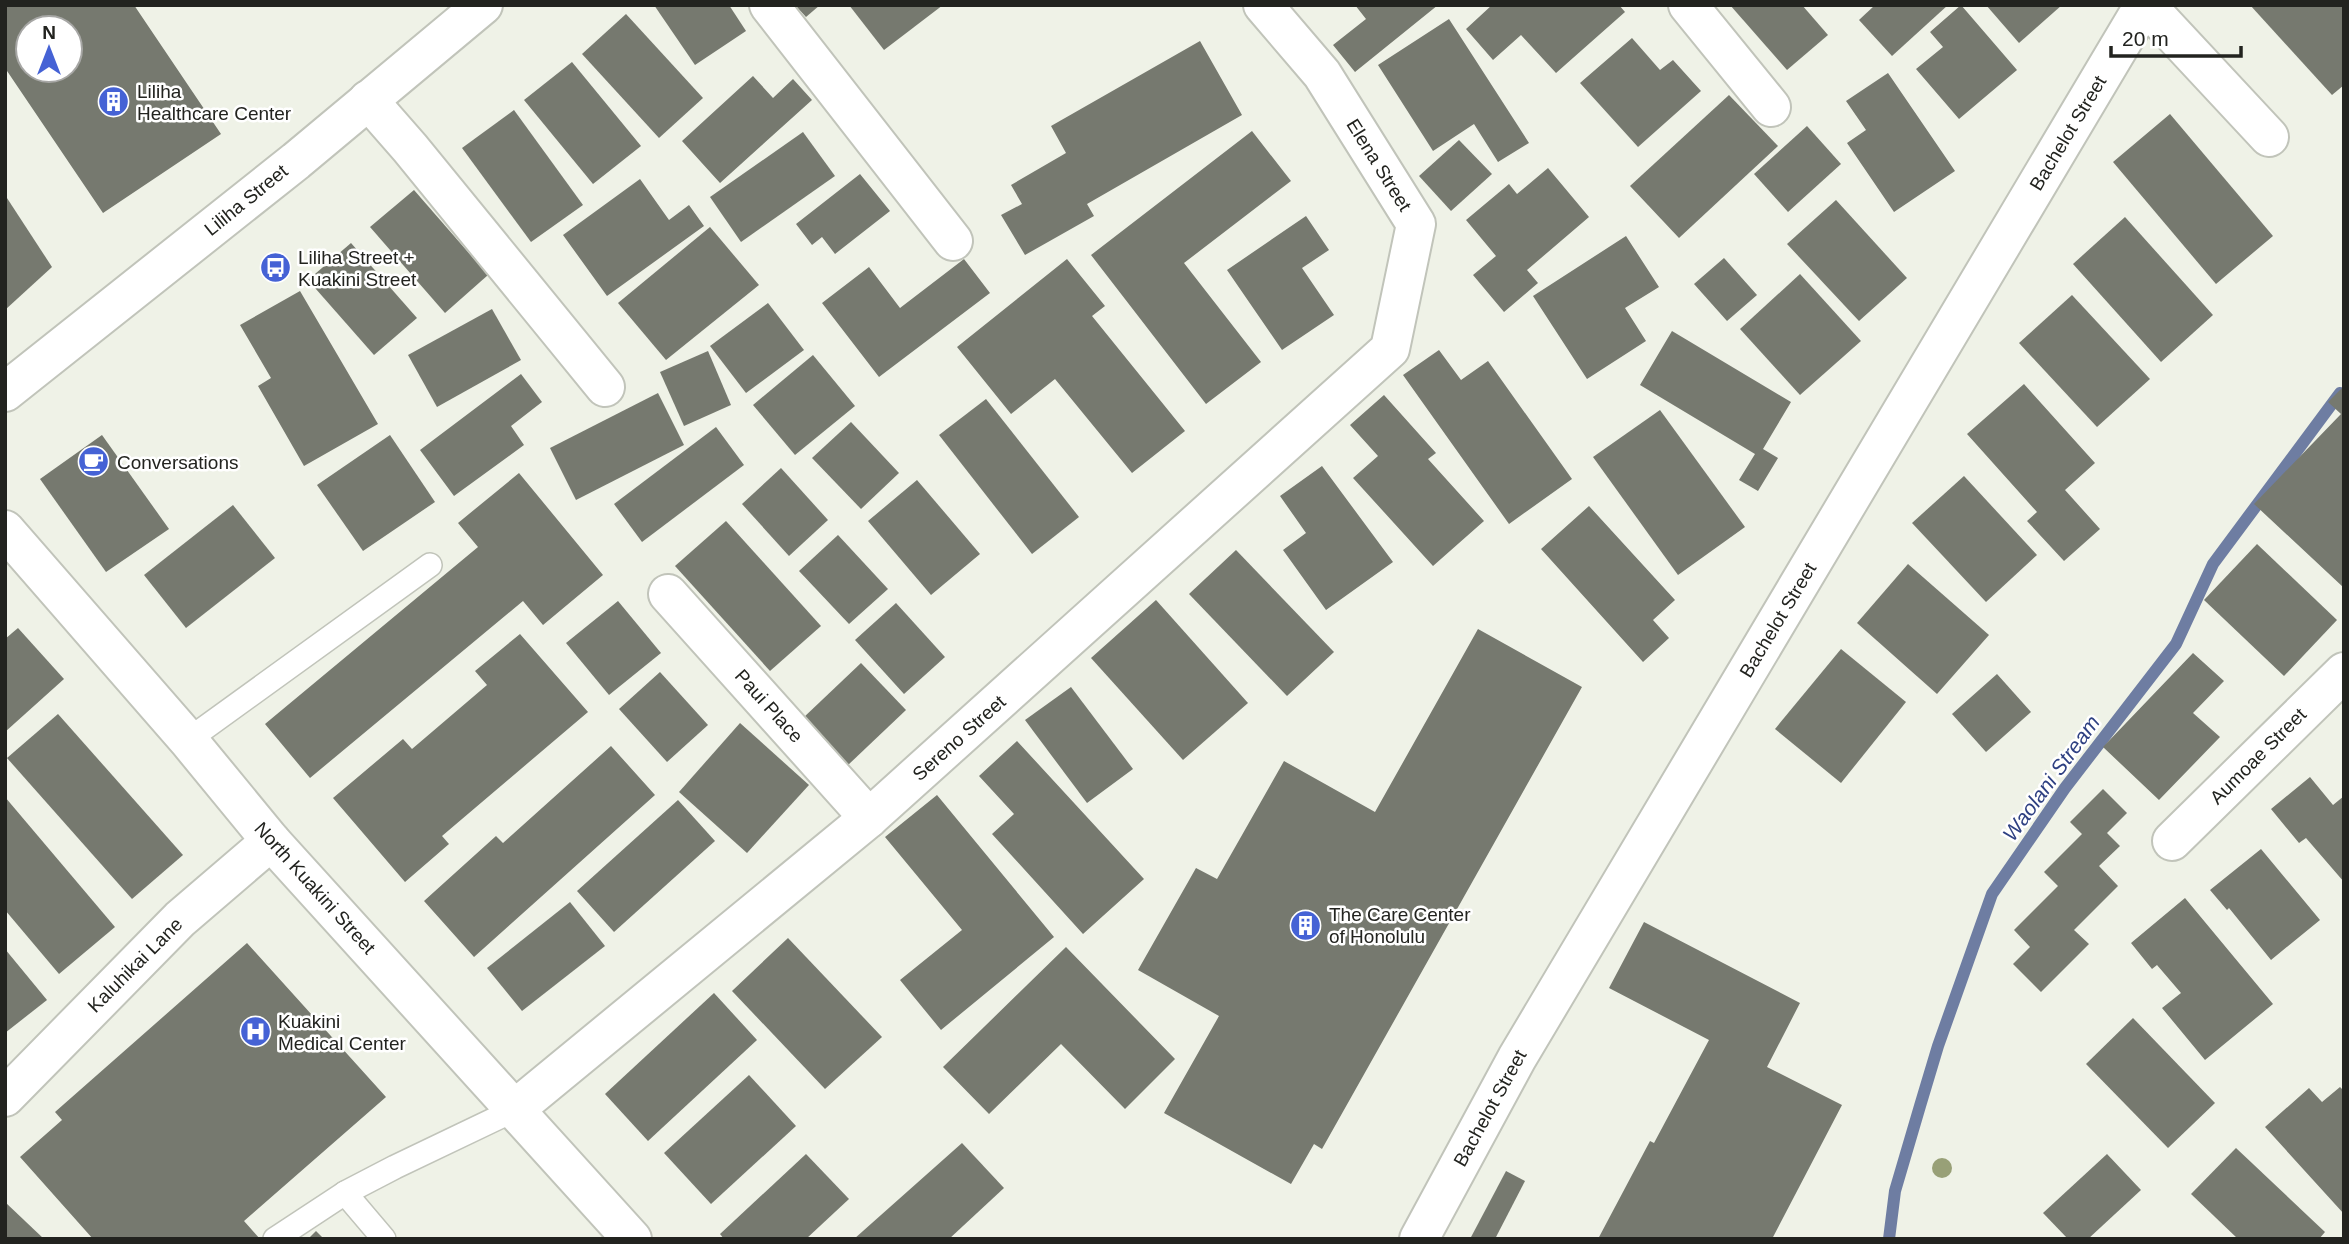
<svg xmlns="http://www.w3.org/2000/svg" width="2349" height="1244" font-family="Arial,sans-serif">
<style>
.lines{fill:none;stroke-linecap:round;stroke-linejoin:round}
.stream{stroke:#6e7da2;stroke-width:12}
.building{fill:#76796f;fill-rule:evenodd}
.lane-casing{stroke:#c1c4ba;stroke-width:26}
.street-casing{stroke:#c1c4ba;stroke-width:42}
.secondary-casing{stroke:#c1c4ba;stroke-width:42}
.lane{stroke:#fff;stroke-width:23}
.street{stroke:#fff;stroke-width:38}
.secondary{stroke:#fff;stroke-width:38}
.tree{fill:#98a077}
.labels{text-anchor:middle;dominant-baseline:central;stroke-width:5;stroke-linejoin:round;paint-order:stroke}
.poi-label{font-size:19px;fill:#22231f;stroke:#fff;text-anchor:start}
.street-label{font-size:19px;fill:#22231f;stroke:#fff}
.water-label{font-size:21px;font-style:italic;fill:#2e4082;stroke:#fff}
</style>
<rect width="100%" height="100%" fill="#eff2e7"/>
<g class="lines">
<path class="stream" d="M1889,1239L1895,1191L1920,1106L1938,1046L1992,894L2065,788L2176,644L2213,564L2340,393"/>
</g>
<g class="building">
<path d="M5,5H134L221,134L103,213L5,68ZM28,28H70V70H28Z"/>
<path d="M654,5H729L746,31L695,65Z"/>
<path d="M795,5H820L806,17Z"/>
<path d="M849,5H943L884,50Z"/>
<path d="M1355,5H1438L1355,72L1333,45L1366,19Z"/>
<path d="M1492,5H1619L1625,12L1556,73L1521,35L1493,60L1466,29Z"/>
<path d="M1730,5H1802L1828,35L1787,70Z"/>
<path d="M1875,5H1948L1892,56L1859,20Z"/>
<path d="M1961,5L2017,70L1959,119L1916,69L1943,47L1930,32Z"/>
<path d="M1986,5H2062L2019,43Z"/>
<path d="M2250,5H2342L2344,85L2332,95Z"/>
<path d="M626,14L703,98L659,138L582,54Z"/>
<path d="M1449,19L1529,143L1498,162L1474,124L1433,151L1378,65Z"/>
<path d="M1632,38L1660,70L1673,60L1701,91L1638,147L1580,83Z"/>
<path d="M1200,41L1242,115L1087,204L1094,216L1025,255L1001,215L1022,204L1011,185L1066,153L1051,126Z"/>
<path d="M572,62L641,146L593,184L524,100Z"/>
<path d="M1888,73L1955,171L1894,212L1847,143L1866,130L1846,101Z"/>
<path d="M753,76L773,98L793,79L812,100L720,183L682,141Z"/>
<path d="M1729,95L1778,146L1679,238L1630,186Z"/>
<path d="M514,110L583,205L531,242L462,148Z"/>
<path d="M2170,114L2273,236L2216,284L2113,162Z"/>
<path d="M1807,126L1841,164L1788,212L1754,174Z"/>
<path d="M1252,131L1291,181L1184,263L1261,362L1206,404L1091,255Z"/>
<path d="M803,132L835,176L741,242L710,197Z"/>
<path d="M1459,140L1492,174L1451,211L1419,176Z"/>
<path d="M1548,168L1589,217L1527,270L1538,283L1504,312L1473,275L1496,256L1466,220L1509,184L1517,194Z"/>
<path d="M860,174L890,211L835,254L822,237L812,245L796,224Z"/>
<path d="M640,179L669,220L689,205L704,226L607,296L563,235Z"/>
<path d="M414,190L488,275L445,313L370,227Z"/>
<path d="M5,195L52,267L5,310Z"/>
<path d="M1836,200L1907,278L1859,321L1787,244Z"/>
<path d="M1306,216L1329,250L1302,268L1334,315L1282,350L1227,270Z"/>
<path d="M2125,217L2213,315L2161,362L2073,264Z"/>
<path d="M710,227L759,285L666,360L618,303Z"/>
<path d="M1626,236L1659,287L1625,308L1646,341L1587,379L1533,296Z"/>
<path d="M351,243L417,318L374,355L308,280Z"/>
<path d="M1724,258L1757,295L1727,321L1694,284Z"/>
<path d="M964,259L990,293L879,377L822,303L869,267L900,308Z"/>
<path d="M1067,259L1105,306L1092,316L1185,431L1132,473L1055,379L1011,414L957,347Z"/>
<path d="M1800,274L1861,341L1800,395L1740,329Z"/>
<path d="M300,291L378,424L304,466L258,386L271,378L240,325Z"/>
<path d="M2072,295L2150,379L2097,427L2019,343Z"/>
<path d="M768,303L804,350L746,393L710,346Z"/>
<path d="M492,309L521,360L437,407L408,355Z"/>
<path d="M1672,331L1791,402L1763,449L1778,458L1758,491L1739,480L1755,454L1640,385Z"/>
<path d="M1439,350L1461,380L1488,361L1572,479L1509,524L1403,375Z"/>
<path d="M708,351L731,405L684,426L660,372Z"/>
<path d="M813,355L855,406L795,455L753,405Z"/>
<path d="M521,374L542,402L511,426L524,445L454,496L420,450Z"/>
<path d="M2024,384L2095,463L2065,490L2100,529L2064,561L2027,521L2037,512L1967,434Z"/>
<path d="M2344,386V586L2343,587L2254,504L2341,414L2328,402Z"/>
<path d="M658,393L684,445L576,500L550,448Z"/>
<path d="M1384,395L1436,453L1428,459L1484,521L1433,566L1353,478L1378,456L1350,425Z"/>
<path d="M986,399L1079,517L1032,554L939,435Z"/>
<path d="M1660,410L1745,527L1678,575L1593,457Z"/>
<path d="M851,422L899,473L861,509L812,458Z"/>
<path d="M716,427L744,465L642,542L614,504Z"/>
<path d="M102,435L169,529L106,572L40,479Z"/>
<path d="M390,435L435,502L363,551L317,485Z"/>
<path d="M1322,466L1393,562L1326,610L1283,550L1306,533L1280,496Z"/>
<path d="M781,468L828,520L789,556L742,504Z"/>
<path d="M519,473L603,575L543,625L523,601L310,778L265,724L478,547L458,523Z"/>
<path d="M1964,476L2037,555L1986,602L1912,523Z"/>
<path d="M917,480L980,554L931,595L868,521Z"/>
<path d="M233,505L275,558L186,628L144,575Z"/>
<path d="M1589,506L1675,600L1653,620L1669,638L1643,662L1541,549Z"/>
<path d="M726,521L821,626L770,671L675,566Z"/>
<path d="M838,535L888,589L849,624L799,571Z"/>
<path d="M2257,544L2337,620L2284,676L2204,600Z"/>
<path d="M1236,550L1334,652L1287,696L1189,594Z"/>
<path d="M1908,564L1989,635L1937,694L1857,623Z"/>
<path d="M1156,600L1248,703L1183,760L1091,658Z"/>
<path d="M618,601L661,653L609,695L566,643Z"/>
<path d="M896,603L945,657L904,694L855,640Z"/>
<path d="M18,628L64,679L5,732V639Z"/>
<path d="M1478,629L1582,687L1322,1149L1314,1144L1291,1184L1164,1113L1219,1016L1138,970L1196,868L1217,879L1284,761L1375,812Z"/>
<path d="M520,634L588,712L442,836L449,844L405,882L333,798L403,739L412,749L487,685L475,671Z"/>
<path d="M1841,649L1906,702L1841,783L1775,729Z"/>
<path d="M2193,653L2224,681L2193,713L2220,737L2159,800L2103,747Z"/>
<path d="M861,663L906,710L847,766L802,719Z"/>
<path d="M660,672L708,725L667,762L619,709Z"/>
<path d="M1997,674L2031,712L1986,752L1952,714Z"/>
<path d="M1071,687L1133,769L1087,803L1025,720Z"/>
<path d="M58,714L183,855L132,899L7,758Z"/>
<path d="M740,723L809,785L747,853L679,792Z"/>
<path d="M1017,741L1144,879L1083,934L992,834L1014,814L979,776Z"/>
<path d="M611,746L655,795L474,957L424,901L496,836L503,843Z"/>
<path d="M2310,777L2333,805L2344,796V882L2306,838L2299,843L2271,809Z"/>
<path d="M2103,789L2127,813L2107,833L2120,846L2099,866L2118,886L2074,930L2089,944L2041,992L2013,964L2030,947L2014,930L2058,886L2044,872L2082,834L2070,822Z"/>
<path d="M937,795L1054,937L941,1030L900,980L962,930L885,837Z"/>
<path d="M5,797L115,927L59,974L5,910Z"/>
<path d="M678,800L715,841L614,932L577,891Z"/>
<path d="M2261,849L2320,920L2271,960L2229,908L2227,910L2210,890Z"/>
<path d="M2185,898L2273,1004L2205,1060L2162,1008L2181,993L2157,965L2152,969L2131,943Z"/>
<path d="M570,902L605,946L522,1011L487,968Z"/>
<path d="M1644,922L1800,1003L1767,1067L1842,1105L1772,1239H1598L1650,1141L1654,1143L1709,1040L1609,988Z"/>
<path d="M788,938L882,1037L825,1089L732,991Z"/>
<path d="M247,943L386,1097L244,1221L260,1239H93L20,1157L62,1120L55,1112Z"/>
<path d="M1066,947L1175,1059L1125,1109L1061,1044L989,1114L943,1067Z"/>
<path d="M5,949L47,1000L5,1033Z"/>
<path d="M714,993L757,1040L648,1141L605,1094Z"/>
<path d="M2133,1018L2215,1103L2168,1148L2086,1064Z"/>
<path d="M749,1075L796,1126L711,1204L664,1153Z"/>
<path d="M2340,1087L2344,1091V1214L2265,1127L2309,1088L2322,1102Z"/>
<path d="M962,1143L1004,1188L949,1239H854Z"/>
<path d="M2236,1148L2325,1232L2319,1239H2238L2191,1194Z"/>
<path d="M806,1154L849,1199L806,1239H724L720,1234Z"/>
<path d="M2107,1154L2141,1190L2088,1239H2068L2043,1213Z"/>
<path d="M1506,1171L1525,1181L1495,1239H1470Z"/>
<path d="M5,1202L44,1239H5Z"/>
<path d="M316,1231L324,1239H308Z"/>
</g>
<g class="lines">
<defs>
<g id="lane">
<path d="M188,740L430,565"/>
<path d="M275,1239L345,1193"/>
<path d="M384,1239L345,1193L395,1167L514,1110"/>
</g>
<g id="street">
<path d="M769,5L953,241"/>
<path d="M1688,5L1771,107"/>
<path d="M2146,5L2269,137"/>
<path d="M368,100L410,148L605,387"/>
<path d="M668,594L869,818"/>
<path d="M2172,841L2344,672"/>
<path d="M5,1097L180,919L271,841"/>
<path d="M514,1110L869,818L1390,349L1416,224L1322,74L1263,5"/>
<path d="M1419,1239L1517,1058L2144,5"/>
</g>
<g id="secondary">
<path d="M5,392L296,161L483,5"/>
<path d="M5,530L188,740L271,841L632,1239"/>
</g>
</defs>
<use href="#lane" class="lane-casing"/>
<use href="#street" class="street-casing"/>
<use href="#secondary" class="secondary-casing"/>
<use href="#lane" class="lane"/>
<use href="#street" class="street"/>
<use href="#secondary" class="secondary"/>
</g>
<circle class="tree" cx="1942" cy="1168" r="10"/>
<defs>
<symbol id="building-disc" viewBox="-11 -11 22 22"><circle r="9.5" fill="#4562d5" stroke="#fff"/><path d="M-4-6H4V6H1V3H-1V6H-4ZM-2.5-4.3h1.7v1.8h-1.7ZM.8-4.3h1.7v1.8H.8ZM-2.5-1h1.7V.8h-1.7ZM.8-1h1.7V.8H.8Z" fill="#fff"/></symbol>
<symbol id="bus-disc" viewBox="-11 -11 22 22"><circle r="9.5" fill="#4562d5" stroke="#fff"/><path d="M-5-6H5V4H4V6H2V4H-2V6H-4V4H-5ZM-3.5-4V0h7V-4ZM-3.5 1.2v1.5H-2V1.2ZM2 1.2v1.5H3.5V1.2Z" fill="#fff"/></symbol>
<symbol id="cafe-disc" viewBox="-11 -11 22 22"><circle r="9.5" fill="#4562d5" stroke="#fff"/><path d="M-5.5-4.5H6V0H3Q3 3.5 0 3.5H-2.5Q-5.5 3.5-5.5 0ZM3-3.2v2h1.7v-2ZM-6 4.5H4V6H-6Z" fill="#fff"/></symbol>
<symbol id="hospital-disc" viewBox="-11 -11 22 22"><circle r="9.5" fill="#4562d5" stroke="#fff"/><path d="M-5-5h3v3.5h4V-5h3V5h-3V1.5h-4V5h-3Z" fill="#fff"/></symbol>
</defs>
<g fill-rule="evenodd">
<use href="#building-disc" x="96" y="84" width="35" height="35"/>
<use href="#bus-disc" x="258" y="250" width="35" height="35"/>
<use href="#cafe-disc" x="76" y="444" width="35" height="35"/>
<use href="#building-disc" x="1288" y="908" width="35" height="35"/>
<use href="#hospital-disc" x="238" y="1014" width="35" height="35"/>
</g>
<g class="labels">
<g class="poi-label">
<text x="137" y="91">Liliha<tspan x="137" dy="22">Healthcare Center</tspan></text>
<text x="298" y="257">Liliha Street +<tspan x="298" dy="22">Kuakini Street</tspan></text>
<text x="117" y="462">Conversations</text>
<text x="1329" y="914">The Care Center<tspan x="1329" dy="22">of Honolulu</tspan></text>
<text x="278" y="1021">Kuakini<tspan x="278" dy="22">Medical Center</tspan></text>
</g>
<g class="street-label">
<text transform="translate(2068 133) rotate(-59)">Bachelot Street</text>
<text transform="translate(1379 165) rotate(58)">Elena Street</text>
<text transform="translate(246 200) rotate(-39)">Liliha Street</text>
<text transform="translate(1778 620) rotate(-59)">Bachelot Street</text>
<text transform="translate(769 706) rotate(48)">Paui Place</text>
<text transform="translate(959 738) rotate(-42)">Sereno Street</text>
<text transform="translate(2258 756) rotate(-45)">Aumoae Street</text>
<text transform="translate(315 888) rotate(48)">North Kuakini Street</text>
<text transform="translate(135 965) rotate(-45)">Kaluhikai Lane</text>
<text transform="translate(1490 1108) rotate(-61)">Bachelot Street</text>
</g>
<g class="water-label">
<text transform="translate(2051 778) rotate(-54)">Waolani Stream</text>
</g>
</g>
<rect width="2349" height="1244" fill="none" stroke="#22231f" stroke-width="14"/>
<g transform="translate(49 49)"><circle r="33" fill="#ffffff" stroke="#a7a7a5" stroke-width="2"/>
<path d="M0-5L12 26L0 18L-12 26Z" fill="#4562d5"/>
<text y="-10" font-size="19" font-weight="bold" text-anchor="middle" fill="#22231f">N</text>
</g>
<path d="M2111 46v10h130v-10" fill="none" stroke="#22231f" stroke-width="3.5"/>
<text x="2122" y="46" font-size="21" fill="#22231f" stroke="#ffffff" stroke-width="5" paint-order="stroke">20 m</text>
</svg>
